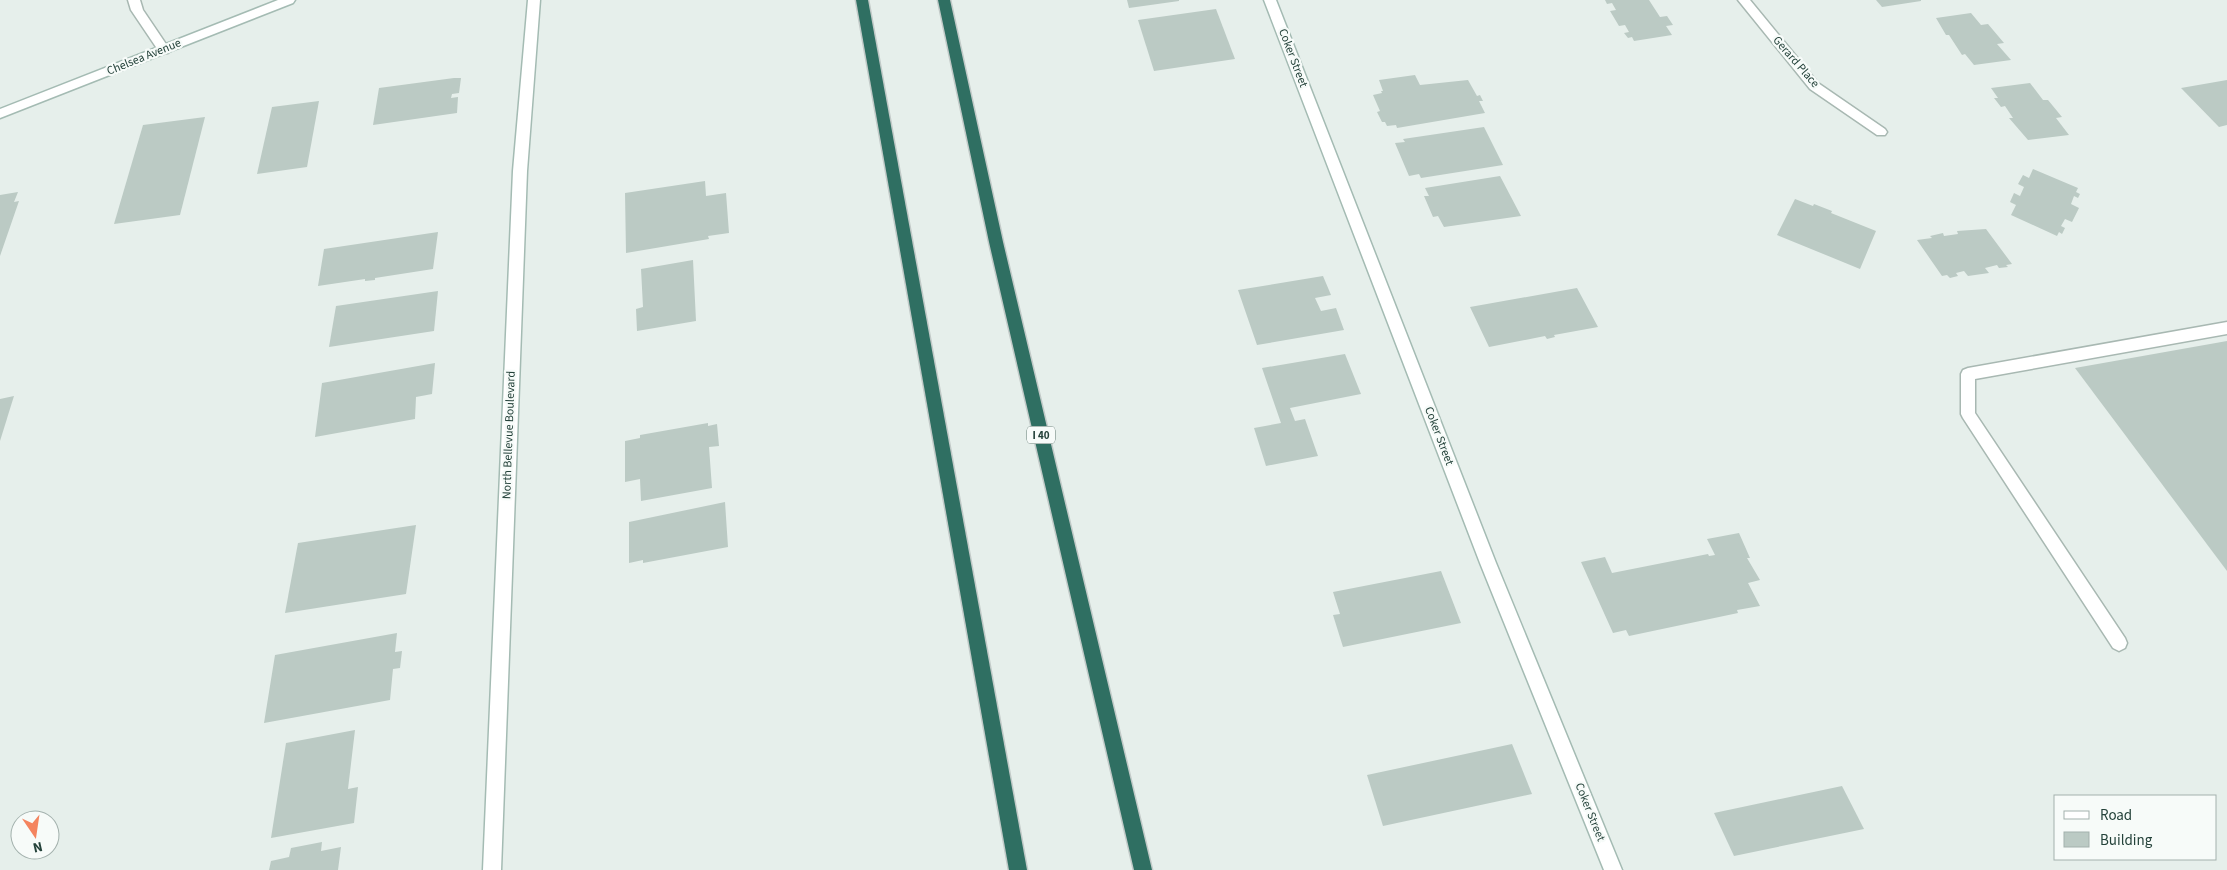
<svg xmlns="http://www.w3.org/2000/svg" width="2227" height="870" font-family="'Source Sans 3',sans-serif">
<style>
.building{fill:#bbcac4}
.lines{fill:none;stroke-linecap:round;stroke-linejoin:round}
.service-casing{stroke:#a8b8b2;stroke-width:3}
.minor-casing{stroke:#a8b8b2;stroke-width:3}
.secondary-casing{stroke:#a4bbb3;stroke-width:3}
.motorway-casing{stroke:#c2cac8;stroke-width:3}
.service{fill:#fff;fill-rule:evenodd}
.minor{fill:#fff;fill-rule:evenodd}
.secondary{fill:#fff;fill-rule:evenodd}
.motorway{fill:#2f6f62;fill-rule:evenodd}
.labels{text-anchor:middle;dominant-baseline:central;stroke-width:4.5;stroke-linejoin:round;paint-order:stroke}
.shield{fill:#f7fbf9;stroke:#637a73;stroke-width:1}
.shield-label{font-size:11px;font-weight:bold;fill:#24423a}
.street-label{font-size:12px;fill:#24423a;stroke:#f7fbf9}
</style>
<rect width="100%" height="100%" fill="#e6efeb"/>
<g class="building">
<path d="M1127,0H1179V1L1129,8Z"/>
<path d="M1605,0H1649L1660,17L1667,16L1673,25L1666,26L1672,35L1634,41L1632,37L1628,38L1624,33L1629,32L1625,25L1619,26L1610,11L1616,10L1612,3L1607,4Z"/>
<path d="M1876,0H1921V1L1882,7Z"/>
<path d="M1216,9L1235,59L1154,71L1138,20Z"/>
<path d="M1971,13L1981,25L1988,24L2004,43L1997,44L2011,60L1974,65L1965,54L1962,55L1949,35H1946L1936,18Z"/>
<path d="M1415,75L1420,85L1468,80L1477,96L1480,95L1483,101H1479L1485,113L1397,128L1396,125L1387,126L1385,122H1382L1377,112L1380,111L1373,95L1382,93L1381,91H1383L1379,80Z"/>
<path d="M454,78H461L459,93L452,94L451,98L458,97L457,113L373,125L379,88Z"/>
<path d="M2227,80V125L2219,127L2181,88Z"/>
<path d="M2030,83L2043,100H2048L2062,117L2056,118L2069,135L2028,140L2009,118H2013L2005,106L2001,107L1994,98H1998L1991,88Z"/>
<path d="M319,101L307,167L257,174L272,107Z"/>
<path d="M205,117L180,215L114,224L143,125Z"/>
<path d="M1484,127L1503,165L1421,178L1419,174L1409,176L1395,143L1405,142L1403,139Z"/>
<path d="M2033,169L2078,188L2076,192L2080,194L2078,198L2074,196L2071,204L2079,208L2072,222L2065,219L2061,226L2065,228L2062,234L2059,232L2057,236L2011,215L2016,205L2010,202L2014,193L2020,196L2024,187L2018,184L2023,175L2029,178Z"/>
<path d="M1500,176L1521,216L1444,227L1438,216L1433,217L1424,196H1429L1425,188Z"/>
<path d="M705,181L706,196L726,193L729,233L708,236L709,239L626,253L625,193Z"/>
<path d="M18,192L14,202L19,201L0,256V195Z"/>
<path d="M1795,199L1813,206L1814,204L1832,211L1831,213L1876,231L1860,269L1777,235Z"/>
<path d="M1986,229L2012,264L2006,265L2008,267L1999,268L1997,265L1985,268L1989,273L1968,276L1964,271L1956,273L1958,276L1950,278L1947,275L1942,276L1917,240L1932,238L1930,236L1943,233L1944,236L1958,234L1957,231Z"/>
<path d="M438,232L433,269L375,278V280L365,281V279L318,286L324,249Z"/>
<path d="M693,260L696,321L637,331L636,309L643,307L641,269Z"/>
<path d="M1323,276L1331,295L1315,298L1321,311L1336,308L1344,330L1257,345L1238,290Z"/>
<path d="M1577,288L1598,327L1554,335L1555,337L1547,339L1545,336L1489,347L1470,307Z"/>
<path d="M438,291L434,331L329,347L336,306Z"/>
<path d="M2227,341V571L2075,368Z"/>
<path d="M1345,354L1361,394L1290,408L1295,421L1305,419L1318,456L1266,466L1254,428L1281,423L1262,368Z"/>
<path d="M435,363L432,394L416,397L415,419L315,437L322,383Z"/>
<path d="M14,396L0,441V399Z"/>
<path d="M708,423V426L717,424L719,446L709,447L712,488L641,501L640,479L625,482V441L640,438V435Z"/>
<path d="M725,502L728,547L643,563V560L629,563V522Z"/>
<path d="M416,525L406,594L285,613L298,543Z"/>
<path d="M1739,533L1750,558H1747L1760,580L1748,583L1760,606L1737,610L1738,613L1629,636L1626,630L1613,633L1581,562L1605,557L1612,573L1708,554L1709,556L1715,555L1707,539Z"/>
<path d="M1441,571L1461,623L1343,647L1333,615L1340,614L1333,592Z"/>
<path d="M397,633L395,652L402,651L400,668L393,669L390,700L264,723L275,655Z"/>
<path d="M355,730L348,789L358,787L354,823L271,838L286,743Z"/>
<path d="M1512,744L1532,794L1383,826L1367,775Z"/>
<path d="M1842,786L1864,829L1734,856L1714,813Z"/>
<path d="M322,842L321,851L341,847L338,870H269L271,861L289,857L291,848Z"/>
</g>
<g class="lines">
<defs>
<g id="service">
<path d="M128,0H140L143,10L170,50L168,53H160L131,10Z"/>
<path d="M2227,322V334L1975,379V413L2125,638L2127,643L2125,648L2119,651L2113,648L1963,418L1961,414V374L1963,370L1968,368Z"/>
</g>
<path id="minor" d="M1738,0H1750L1818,83L1885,129L1887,132L1885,135H1877L1810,89Z"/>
<g id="secondary">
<path d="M278,0H295L293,3L0,118V109Z"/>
<path d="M528,0H540L527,171L501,870H483L513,171Z"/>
<path d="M1264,0H1276L1496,563L1622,870H1604L1480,563Z"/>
</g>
<g id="motorway">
<path d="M856,0H868L1027,870H1009Z"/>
<path d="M938,0H950L1003,242L1152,870H1134L989,242Z"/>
</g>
</defs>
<use href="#service" class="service-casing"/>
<use href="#minor" class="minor-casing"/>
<use href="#secondary" class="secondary-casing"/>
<use href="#motorway" class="motorway-casing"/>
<use href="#service" class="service"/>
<use href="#minor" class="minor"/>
<use href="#secondary" class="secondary"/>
<use href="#motorway" class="motorway"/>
</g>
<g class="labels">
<rect class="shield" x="1027" y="426.5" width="28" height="17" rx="4"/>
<g class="shield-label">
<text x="1041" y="435">I 40</text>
</g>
<g class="street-label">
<text transform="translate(144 57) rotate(-22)">Chelsea Avenue</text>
<text transform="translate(1293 58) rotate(69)">Coker Street</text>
<text transform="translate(1796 62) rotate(49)">Gerard Place</text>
<text transform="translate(509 435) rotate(-88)">North Bellevue Boulevard</text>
<text transform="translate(1439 436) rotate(69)">Coker Street</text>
<text transform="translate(1590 812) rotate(68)">Coker Street</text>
</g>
</g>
<rect x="2054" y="795" width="162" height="65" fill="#f7fbf9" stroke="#a3b1ad"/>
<rect x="2064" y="811" width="25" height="8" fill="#ffffff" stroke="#a3b1ad"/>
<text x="2100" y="820" font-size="15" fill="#24423a">Road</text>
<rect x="2064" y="832" width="25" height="15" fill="#bbcac4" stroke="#a3b1ad"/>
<text x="2100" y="845" font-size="15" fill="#24423a">Building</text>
<g transform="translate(35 835) rotate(167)"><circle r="24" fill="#f7fbf9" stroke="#a3b1ad"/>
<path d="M0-4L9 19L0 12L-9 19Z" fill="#f4845f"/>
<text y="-8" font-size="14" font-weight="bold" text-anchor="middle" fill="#24423a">N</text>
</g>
</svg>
